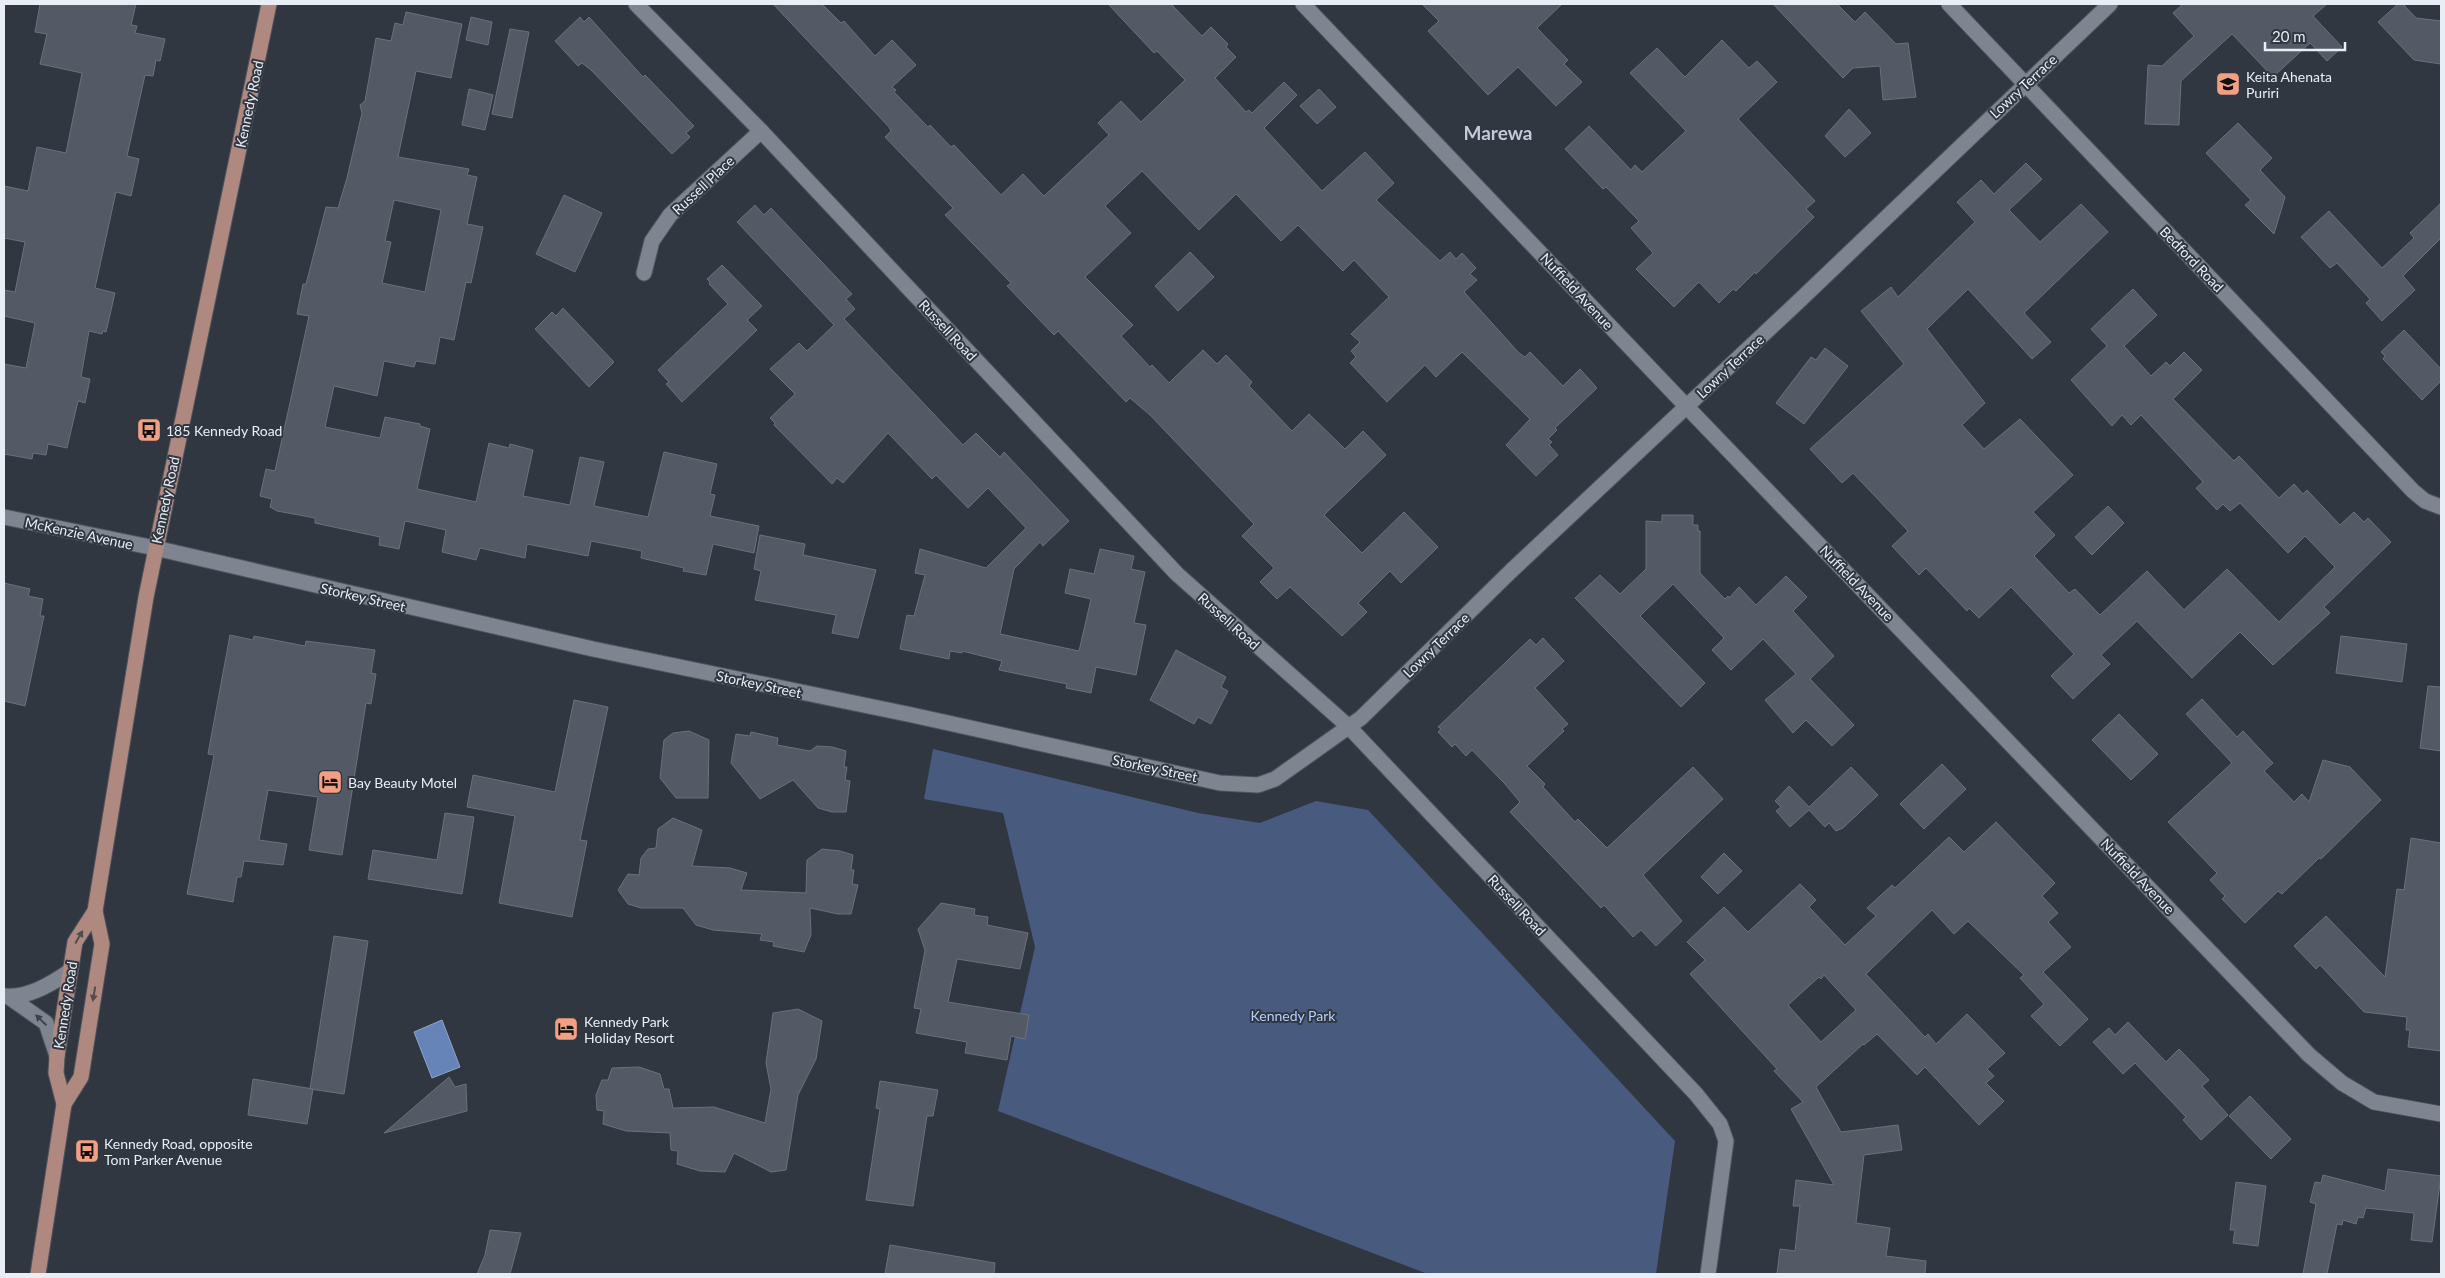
<svg xmlns="http://www.w3.org/2000/svg" width="2445" height="1278" font-family="Lato,sans-serif">
<style>
.green{fill:#485b7e}
.water{fill:#6784b9;stroke:#8ea4cb}
.building{fill:#545a65;stroke:#6a717c;fill-rule:evenodd}
.lines{fill:none;stroke-linecap:round;stroke-linejoin:round}
.minor-casing{stroke:#4f545d;stroke-width:17}
.major-casing{stroke:#4f545d;stroke-width:17}
.minor{stroke:#7e8591;stroke-width:15}
.major{stroke:#af897f;stroke-width:15}
.oneway{fill:#504c50}
.oneway2{fill:#3d434d}
.labels{text-anchor:middle;dominant-baseline:central;stroke-width:4;stroke-linejoin:round;paint-order:stroke}
.poi-label{font-size:14px;fill:#e9edf4;stroke:#313741;text-anchor:start}
.street-label{font-size:14px;fill:#e9edf4;stroke:#313741}
.park-label{font-size:14px;fill:#b5cefc;stroke:#313741}
.district-label{font-size:19px;font-weight:bold;fill:#c3cad8;stroke:#313741}
</style>
<rect width="100%" height="100%" fill="#313741"/>
<path class="green" d="M933,749L1198,813L1260,823L1316,801L1368,810L1675,1141L1656,1274H1428L998,1111L1035,947L1003,813L924,799Z"/>
<path class="water" d="M442,1020L460,1067L432,1078L414,1032Z"/>
<g class="building">
<path d="M40,4H136L131,25L137,26L135,33L165,39L160,61L156,60L153,76L145,75L127,156L139,159L131,196L116,192L95,288L115,293L106,332L103,331L102,334L89,331L81,377L90,379L85,403L78,401L67,448L48,444L46,455L33,453L32,459L4,454V364L26,368L35,323L4,316V290L15,292L25,242L4,238V186L28,191L37,147L66,153L82,73L40,64L47,34L35,32Z"/>
<path d="M773,4H822L841,23L844,21L875,56L892,40L916,65L892,87L896,90L894,92L928,127L930,125L951,147L954,145L1001,195L1023,174L1044,196L1109,135L1098,123L1121,101L1141,122L1185,80L1157,51L1154,53L1108,4H1171L1202,36L1211,27L1228,44L1226,47L1236,57L1215,78L1246,112L1249,110L1252,113L1284,82L1297,95L1264,128L1322,191L1365,152L1394,183L1376,200L1440,261L1450,252L1456,259L1462,253L1476,268L1470,274L1477,280L1464,292L1519,353L1525,357L1530,352L1563,386L1580,369L1597,388L1555,428L1557,430L1548,439L1552,442L1549,445L1558,455L1536,476L1506,445L1530,419L1462,352L1436,377L1425,365L1387,402L1350,363L1356,357L1351,351L1360,342L1351,334L1389,297L1354,260L1343,271L1298,225L1281,241L1236,194L1199,230L1142,171L1105,206L1131,233L1085,277L1133,325L1121,336L1150,367L1152,365L1169,383L1203,350L1217,364L1226,355L1252,382L1249,386L1292,431L1309,414L1345,449L1363,431L1386,455L1324,515L1362,553L1404,512L1438,547L1401,583L1390,571L1358,603L1367,612L1342,636L1290,587L1277,599L1260,582L1274,568L1242,536L1254,524L1150,415L1130,398L1126,402L1058,331L1054,335L1007,286L1011,283L945,215L953,208L885,137L891,131L889,127Z"/>
<path d="M1422,4H1562L1537,28L1568,60L1564,64L1582,82L1556,106L1518,67L1488,95L1428,31L1439,21Z"/>
<path d="M1773,4H1837L1855,22L1865,12L1896,44L1908,43L1916,97L1883,100L1880,66L1853,68L1843,78Z"/>
<path d="M2183,4H2327L2313,16L2342,47L2327,61L2310,43L2273,77L2232,34L2181,81L2179,125L2145,124L2148,65L2162,66L2194,36L2173,13Z"/>
<path d="M2398,4H2403L2416,18L2441,21V64L2414,60L2378,22Z"/>
<path d="M406,12L462,24L451,78L416,71L398,157L469,169L467,175L477,177L467,224L483,227L471,283L466,282L454,340L440,337L435,364L416,361L414,367L384,361L377,396L334,386L325,427L380,438L385,417L420,424V426L430,429L417,489L476,502L489,443L509,448L510,444L533,450L523,496L570,505L580,457L604,462L594,506L648,517L664,452L717,464L710,494L715,495L710,516L759,526L754,553L713,544L706,575L683,571L684,568L641,558L642,551L591,541L588,556L527,544L525,558L480,548L476,560L442,552L446,530L405,521L399,549L379,545L380,537L315,523V518L277,511L270,507L272,499L260,496L266,469L275,471L309,316L297,314L303,284H306L326,207L338,208L347,178L362,113L360,105L365,101L376,38L391,41L395,23L403,25ZM394,200L441,210L425,292L382,283L391,242L385,241Z"/>
<path d="M471,17L492,22L488,45L466,40Z"/>
<path d="M580,17L584,22L589,17L643,77L645,75L694,126L686,133L690,137L672,154L591,70L582,63L578,66L555,41Z"/>
<path d="M510,29L529,32L512,118L492,114Z"/>
<path d="M1722,40L1749,68L1757,61L1777,82L1738,119L1815,201L1806,209L1814,217L1756,274L1755,272L1736,291L1733,289L1719,303L1699,282L1674,307L1636,269L1653,253L1631,228L1639,221L1606,187L1603,189L1565,149L1589,126L1631,170L1635,165L1642,172L1686,131L1630,73L1657,48L1685,77Z"/>
<path d="M469,89L493,95L485,130L462,125Z"/>
<path d="M1319,89L1336,107L1317,124L1300,106Z"/>
<path d="M1849,109L1871,133L1845,157L1825,136Z"/>
<path d="M2238,123L2272,158L2260,170L2285,197L2274,234L2245,205L2251,200L2206,153Z"/>
<path d="M2026,163L2042,179L2009,210L2040,242L2081,204L2108,232L2024,313L2051,342L2032,359L1968,289L1927,329L1985,403L1962,425L1984,449L2020,419L2073,475L2033,512L2055,535L2034,556L2069,593L2075,589L2100,615L2147,571L2184,610L2227,569L2279,622L2335,567L2305,536L2288,553L2240,503L2230,511L2223,504L2217,510L2196,488L2203,482L2141,415L2131,425L2122,415L2112,426L2071,380L2107,346L2091,329L2133,289L2157,315L2124,346L2151,376L2166,362L2170,366L2184,352L2202,370L2173,399L2234,461L2239,456L2279,498L2294,484L2303,494L2307,490L2340,525L2354,512L2364,522L2368,518L2391,542L2324,607L2330,613L2273,665L2240,632L2192,678L2137,621L2101,655L2110,664L2073,699L2051,676L2074,654L2011,587L1979,618L1969,608L1967,611L1926,568L1919,575L1892,546L1908,531L1853,473L1842,483L1810,449L1904,364L1861,311L1891,287L1898,297L1975,222L1957,202L1981,180L1994,194Z"/>
<path d="M564,195L602,213L575,272L536,254Z"/>
<path d="M2441,203V238L2403,276L2415,290L2382,321L2366,303L2370,299L2337,263L2330,268L2301,237L2329,211L2382,268L2414,238L2410,233Z"/>
<path d="M755,205L764,215L771,208L852,294L846,299L855,309L844,319L963,445L976,433L1000,457L1004,452L1069,521L1043,546L1040,542L1014,569L1000,634L1079,651L1091,599L1065,593L1070,569L1094,574L1100,549L1134,556L1131,569L1145,572L1134,623L1146,625L1136,675L1096,667L1091,693L1066,688L1067,684L999,670L1002,661L962,651V653L950,651L949,659L900,649L907,615L914,616L925,575L915,573L920,549L986,568L1026,528L988,488L968,508L936,475L932,479L888,433L843,483L837,478L832,484L774,425L775,423L770,418L795,394L770,369L799,343L807,351L834,325L737,222Z"/>
<path d="M1190,252L1214,277L1178,311L1155,286Z"/>
<path d="M722,265L762,306L747,320L757,330L682,402L666,384L669,382L658,370L728,304L709,284L710,282L707,279Z"/>
<path d="M563,308L614,362L589,387L535,329L552,312L556,316Z"/>
<path d="M2404,330L2441,369V381L2422,400L2383,359L2385,356L2381,352Z"/>
<path d="M1825,348L1848,366L1804,424L1776,403L1811,357L1816,360Z"/>
<path d="M2108,506L2124,523L2092,555L2075,537Z"/>
<path d="M1662,515H1693V525H1698V531H1700V573L1725,599L1728,596L1729,598L1739,587L1756,605L1786,576L1807,597L1793,611L1834,656L1810,679L1854,725L1832,746L1806,720L1793,733L1765,700L1796,674L1763,639L1731,670L1712,650L1724,638L1673,584L1640,616L1705,683L1681,707L1575,598L1600,575L1620,594L1646,569V521L1662,522Z"/>
<path d="M760,535L805,544L803,555L876,570L858,638L832,633L836,615L755,600L761,571L754,569Z"/>
<path d="M4,583L30,589L28,596L43,599L40,616H44L25,706L4,701Z"/>
<path d="M230,635L253,640L254,636L305,646L306,641L375,650L371,673L376,674L371,704L366,703L342,855L309,850L318,797L268,790L259,840L287,844L283,865L244,861L241,877H237L233,902L187,894L214,755L208,754Z"/>
<path d="M2341,636L2407,644L2402,682L2336,673Z"/>
<path d="M1543,638L1564,661L1535,688L1568,724L1562,729L1564,731L1527,766L1545,784L1543,787L1575,822L1578,819L1607,848L1693,767L1723,799L1643,875L1682,921L1656,946L1641,930L1633,937L1604,905L1601,908L1510,812L1520,802L1505,784L1472,750L1466,756L1455,744L1452,747L1438,732L1441,729L1438,727L1530,639L1536,645Z"/>
<path d="M1176,650L1226,677L1221,687L1228,691L1211,724L1198,717L1194,724L1150,700Z"/>
<path d="M2428,686L2441,687V751L2420,748Z"/>
<path d="M2202,699L2237,737L2243,731L2273,763L2264,771L2294,802L2302,794L2309,802L2323,760L2350,767L2381,800L2321,859L2319,858L2282,894L2278,891L2245,923L2222,899L2225,896L2210,880L2217,873L2168,822L2232,763L2186,714Z"/>
<path d="M574,700L608,707L580,840L587,841L572,917L499,903L515,816L467,807L473,775L555,792Z"/>
<path d="M2119,714L2158,754L2131,780L2092,740Z"/>
<path d="M689,731L709,740L708,798H676L660,778L664,740L673,733Z"/>
<path d="M751,732L778,738L777,745L810,751L817,746L832,747L846,751L844,767H847L845,780L850,781L846,812H832L818,808L793,780L760,799L731,763L736,734L750,736Z"/>
<path d="M1942,764L1966,789L1924,829L1900,804Z"/>
<path d="M1851,767L1878,795L1843,828L1836,831L1829,823L1825,827L1809,810L1790,827L1776,811L1781,807L1775,801L1789,786L1809,807Z"/>
<path d="M445,813L474,817L462,894L368,879L373,850L437,860Z"/>
<path d="M673,818L702,830L692,866L730,868L747,873L741,890L806,893L807,860L822,849L840,851L853,855L851,870H854L852,884L858,885L851,914H838L810,908L811,935L804,952L773,946L774,942L760,940L762,934L713,930L696,925L683,908H641L628,904L618,890L628,874L639,875L641,858L648,849L656,848L658,829Z"/>
<path d="M1996,822L2055,883L2042,896L2058,913L2048,922L2071,947L2043,972L2088,1019L2060,1046L2031,1016L2044,1004L2020,978L2024,975L1968,921L1954,934L1932,910L1866,974L1925,1037L1928,1034L1936,1044L1967,1014L2005,1053L1987,1069L1994,1076L1986,1083L2004,1101L1979,1125L1925,1067L1917,1075L1877,1034L1864,1045L1863,1044L1816,1087L1841,1132L1898,1125L1902,1150L1864,1155L1856,1223L1890,1228L1886,1256L1926,1261L1925,1274H1777L1780,1249L1795,1251L1800,1206H1793L1796,1180L1834,1185L1791,1109L1803,1102L1774,1071L1777,1069L1690,974L1705,960L1687,942L1724,907L1748,932L1800,884L1816,900L1809,907L1845,945L1876,916L1867,908L1892,885L1895,888L1949,837L1964,852ZM1824,975L1856,1010L1821,1042L1788,1005L1819,977L1821,979Z"/>
<path d="M2411,838L2441,843V1051L2408,1047L2410,1030H2406L2407,1017L2364,1012L2320,965L2316,969L2294,946L2326,916L2385,977L2397,889L2404,890Z"/>
<path d="M1724,853L1742,871L1718,894L1701,877Z"/>
<path d="M941,903L975,909L974,915L988,917L987,925L1028,933L1020,969L957,959L948,1002L1029,1015L1025,1039L1011,1036L1007,1060L965,1053L967,1042L916,1033L921,1009L914,1008L925,950L918,929Z"/>
<path d="M334,936L368,941L344,1094L310,1089Z"/>
<path d="M798,1009L822,1021L816,1059L798,1095L786,1170L771,1172L734,1153L725,1172L700,1171L677,1164L678,1151L671,1150L670,1133L626,1131L603,1124L604,1111L597,1110L596,1095L602,1080H608L612,1068L639,1067L660,1074L664,1089H669L673,1108L714,1107L765,1123L771,1089L766,1063L773,1013Z"/>
<path d="M2128,1022L2166,1062L2179,1049L2209,1080L2202,1086L2228,1115L2201,1140L2183,1120L2186,1117L2135,1063L2123,1074L2093,1042L2109,1028L2115,1035Z"/>
<path d="M449,1077L455,1087L466,1084L467,1111L384,1133Z"/>
<path d="M253,1079L313,1089L307,1124L248,1115Z"/>
<path d="M880,1081L938,1090L933,1116H927L913,1206L866,1200L880,1109L876,1108Z"/>
<path d="M2250,1096L2291,1139L2271,1159L2229,1116Z"/>
<path d="M2388,1169L2441,1176L2432,1242L2411,1240L2414,1213L2366,1208L2363,1218L2358,1217L2356,1224L2343,1220L2342,1225L2337,1224L2327,1274H2303L2316,1204L2310,1202L2315,1182L2321,1183L2323,1175L2385,1191Z"/>
<path d="M2236,1182L2266,1186L2258,1246L2233,1243L2235,1230H2230Z"/>
<path d="M490,1230L521,1233L510,1274H477L485,1255Z"/>
<path d="M890,1245L995,1263L994,1274H885Z"/>
</g>
<g class="lines">
<defs>
<g id="minor">
<path d="M636,4L761,131L1177,574L1349,727L1696,1094L1720,1124L1726,1141L1708,1274"/>
<path d="M1303,4L1687,407L2309,1055L2342,1083L2374,1102L2441,1114"/>
<path d="M1949,4L2413,491L2425,501L2441,507"/>
<path d="M644,273L652,241L670,215L761,131"/>
<path d="M4,517L155,548L593,649L912,715L1220,783L1258,785L1275,779L1361,718L1511,571L1799,301L2110,4"/>
<path d="M5,996C27,999 53,983 70,971"/>
<path d="M9,997L46,1023L57,1056"/>
</g>
<g id="major">
<path d="M64,1104L81,1077L102,944L95,911L146,597L269,4"/>
<path d="M38,1274L64,1104L56,1073L57,1056L75,942L95,911"/>
</g>
</defs>
<use href="#minor" class="minor-casing"/>
<use href="#major" class="major-casing"/>
<use href="#minor" class="minor"/>
<use href="#major" class="major"/>
</g>
<defs><path id="oneway-solid" d="M-6-.8H1V-3.2L6.5 0L1 3.2V.8H-6Z" transform="scale(1.25)"/></defs>
<g class="oneway">
<use href="#oneway-solid" transform="translate(79 937) rotate(-60)"/>
<use href="#oneway-solid" transform="translate(94 994) rotate(99)"/>
</g>
<use class="oneway2" href="#oneway-solid" transform="translate(41 1020) rotate(-136)"/>
<defs>
<symbol id="school-square" viewBox="-11 -11 22 22"><rect x="-9" y="-9" width="18" height="18" rx="4" fill="#f39f82" stroke="#313741"/><path d="M0-5L7-2L0 1L-7-2ZM-4 1L0 2.5L4 1V4Q0 6-4 4Z" fill="#111"/></symbol>
<symbol id="bus-square" viewBox="-11 -11 22 22"><rect x="-9" y="-9" width="18" height="18" rx="4" fill="#f39f82" stroke="#313741"/><path d="M-5-6H5V4H4V6H2V4H-2V6H-4V4H-5ZM-3.5-4V0h7V-4ZM-3.5 1.2v1.5H-2V1.2ZM2 1.2v1.5H3.5V1.2Z" fill="#111"/></symbol>
<symbol id="hotel-square" viewBox="-11 -11 22 22"><rect x="-9" y="-9" width="18" height="18" rx="4" fill="#f39f82" stroke="#313741"/><path d="M-6-4.5h1.5V1H6V5H4.5V3h-9V5H-6ZM-4 0a1.8 1.8 0 1 1 3.6 0ZM.5 0V-2.5h3Q6-2.5 6 0Z" fill="#111"/></symbol>
</defs>
<g fill-rule="evenodd">
<use href="#school-square" x="2214" y="70" width="28" height="28"/>
<use href="#bus-square" x="135" y="416" width="28" height="28"/>
<use href="#hotel-square" x="316" y="768" width="28" height="28"/>
<use href="#hotel-square" x="552" y="1015" width="28" height="28"/>
<use href="#bus-square" x="73" y="1137" width="28" height="28"/>
</g>
<g class="labels">
<g class="poi-label">
<text x="2246" y="76">Keita Ahenata<tspan x="2246" dy="16">Puriri</tspan></text>
<text x="166" y="430">185 Kennedy Road</text>
<text x="348" y="782">Bay Beauty Motel</text>
<text x="584" y="1021">Kennedy Park<tspan x="584" dy="16">Holiday Resort</tspan></text>
<text x="104" y="1143">Kennedy Road, opposite<tspan x="104" dy="16">Tom Parker Avenue</tspan></text>
</g>
<g class="street-label">
<text transform="translate(2023 86) rotate(-43)">Lowry Terrace</text>
<text transform="translate(249 104) rotate(-78)">Kennedy Road</text>
<text transform="translate(703 185) rotate(-43)">Russell Place</text>
<text transform="translate(2192 259) rotate(46)">Bedford Road</text>
<text transform="translate(1577 291) rotate(47)">Nuffield Avenue</text>
<text transform="translate(948 330) rotate(47)">Russell Road</text>
<text transform="translate(1730 366) rotate(-43)">Lowry Terrace</text>
<text transform="translate(165 500) rotate(-78)">Kennedy Road</text>
<text transform="translate(79 533) rotate(12)">McKenzie Avenue</text>
<text transform="translate(1857 583) rotate(46)">Nuffield Avenue</text>
<text transform="translate(363 597) rotate(13)">Storkey Street</text>
<text transform="translate(1229 621) rotate(42)">Russell Road</text>
<text transform="translate(1436 645) rotate(-44)">Lowry Terrace</text>
<text transform="translate(759 684) rotate(12)">Storkey Street</text>
<text transform="translate(1155 768) rotate(12)">Storkey Street</text>
<text transform="translate(2138 876) rotate(46)">Nuffield Avenue</text>
<text transform="translate(1517 905) rotate(47)">Russell Road</text>
<text transform="translate(65 1005) rotate(-81)">Kennedy Road</text>
</g>
<g class="park-label">
<text x="1293" y="1015">Kennedy Park</text>
</g>
<g class="district-label">
<text x="1498" y="132">Marewa</text>
</g>
</g>
<rect width="2445" height="1278" fill="none" stroke="#e9edf4" stroke-width="10"/>
<path d="M2265 42v8h80v-8" fill="none" stroke="#e9edf4" stroke-width="2.5"/>
<text x="2272" y="42" font-size="15" fill="#e9edf4" stroke="#313741" stroke-width="4" paint-order="stroke">20 m</text>
</svg>
